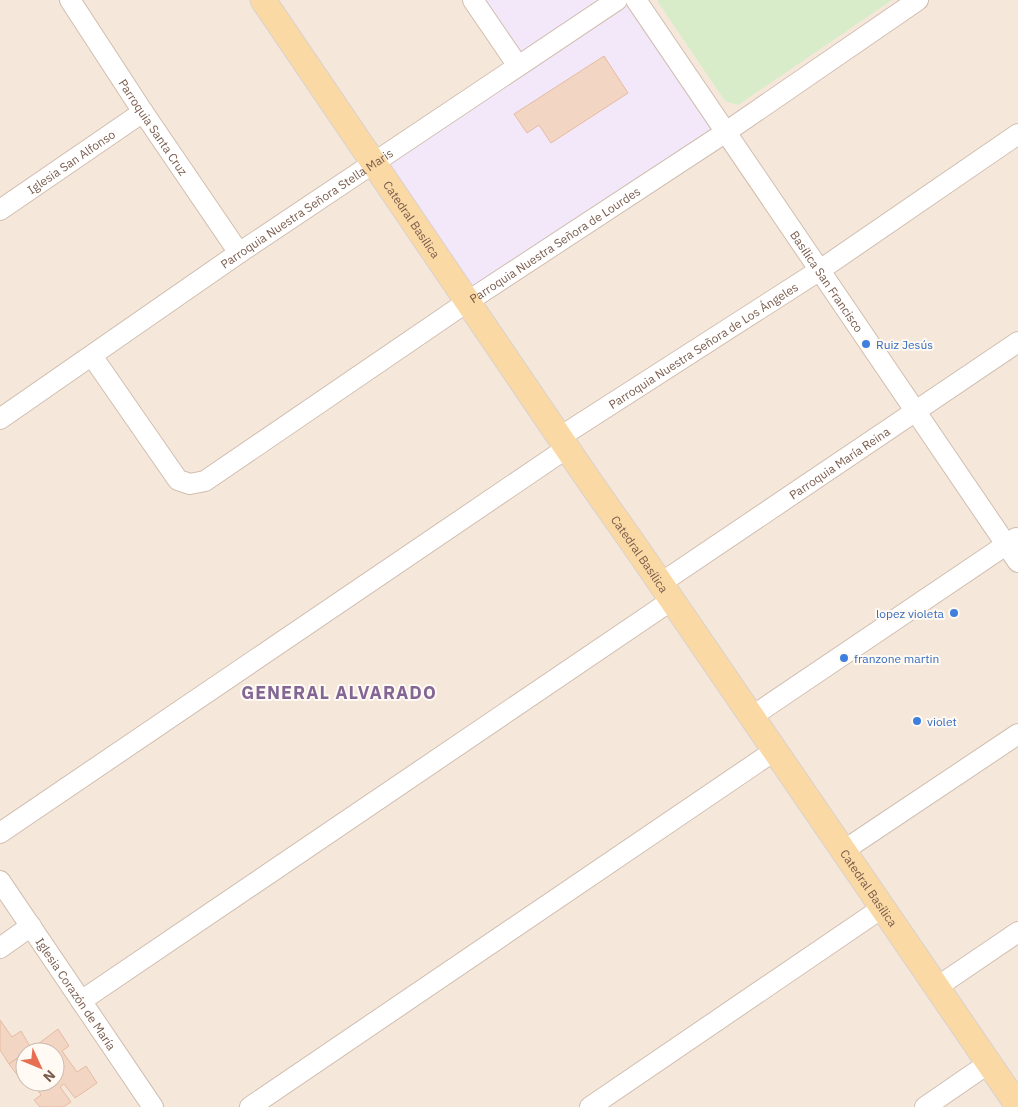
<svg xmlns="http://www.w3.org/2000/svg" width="1018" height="1107" font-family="'IBM Plex Sans',sans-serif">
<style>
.residential{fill:#f5e8da;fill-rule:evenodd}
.education{fill:#f3e8fa}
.green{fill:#d8ecc9}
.building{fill:#f3d5c3;stroke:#e6bba3}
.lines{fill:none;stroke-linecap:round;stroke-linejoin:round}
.minor-casing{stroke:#d1beb0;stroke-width:22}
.major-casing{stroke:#dad1cd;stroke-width:27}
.minor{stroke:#fff;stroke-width:20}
.major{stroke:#fbd9a5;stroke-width:25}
.shop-dot{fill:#3f7fe0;stroke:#fffaf3;stroke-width:2}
.labels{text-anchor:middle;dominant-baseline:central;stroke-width:4;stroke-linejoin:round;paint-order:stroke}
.street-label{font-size:12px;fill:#7a5c4d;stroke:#fffaf3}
.shop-label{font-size:12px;fill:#366cbe;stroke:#fffaf3;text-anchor:start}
.district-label{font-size:18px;font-weight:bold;letter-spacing:1px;fill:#846695;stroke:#fffaf3}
</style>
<rect width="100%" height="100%" fill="#fdf6ec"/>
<path class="residential" d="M0,0H1018V1107H0ZM25,1052H55V1082H25Z"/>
<g class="education">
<path d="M475,0H613L518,64Z"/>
<path d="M618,0H634L724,132L467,300L376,162Z"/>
</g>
<path class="green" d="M658,0H892L738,105L725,101L658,2Z"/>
<g class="building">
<path d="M604,56L628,93L551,143L539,125L527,133L514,114Z"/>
<path d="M0,1020L12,1037L21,1031L31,1048L9,1064L0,1050Z"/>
<path d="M58,1029L69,1046L62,1051L77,1072L86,1066L97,1083L75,1098L64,1084L60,1087L71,1102L63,1107H40L34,1100L41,1095L33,1082H55V1052H43L38,1044Z"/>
<path d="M25,1053V1077L21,1080L9,1064Z"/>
</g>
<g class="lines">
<defs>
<g id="minor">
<path id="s1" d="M70,0L143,112L239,253"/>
<path d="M473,0L518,66"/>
<path id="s2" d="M636,0L1018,562"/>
<path id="s3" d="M0,210L143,112"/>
<path id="s4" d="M92,356L178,480L190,484L205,481L467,302L726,132L918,0"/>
<path id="s5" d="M0,419L239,253L617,0"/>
<path id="s6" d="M560,437L820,270L1018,134"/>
<path id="s7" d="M661,583L1018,342"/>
<path d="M751,717L1016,538"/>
<path d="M0,833L567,448"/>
<path d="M843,851L1018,734"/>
<path id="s8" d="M0,881L153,1107"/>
<path d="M0,948L31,926"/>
<path d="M937,987L1018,932"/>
<path d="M81,1001L672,600"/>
<path d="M250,1107L774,751"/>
<path d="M590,1107L882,908"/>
<path d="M925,1107L989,1063"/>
</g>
<g id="major">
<path id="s9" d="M263,0C366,150 467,301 569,451C599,496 631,539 661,584C779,758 900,931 1018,1106"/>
</g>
</defs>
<use href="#minor" class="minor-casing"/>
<use href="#major" class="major-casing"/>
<use href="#minor" class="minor"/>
<use href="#major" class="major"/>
</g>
<g class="shop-dot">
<circle cx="866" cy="344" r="5"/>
<circle cx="954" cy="613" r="5"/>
<circle cx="844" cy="658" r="5"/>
<circle cx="917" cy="721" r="5"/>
</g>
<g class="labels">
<g class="street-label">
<text stroke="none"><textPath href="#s1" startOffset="152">Parroquia Santa Cruz</textPath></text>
<text stroke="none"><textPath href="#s3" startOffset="86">Iglesia San Alfonso</textPath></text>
<text stroke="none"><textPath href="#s5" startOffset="372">Parroquia Nuestra Señora Stella Maris</textPath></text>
<text stroke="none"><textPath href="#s9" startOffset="265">Catedral Basílica</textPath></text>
<text stroke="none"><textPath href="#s4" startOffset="601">Parroquia Nuestra Señora de Lourdes</textPath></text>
<text stroke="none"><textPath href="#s2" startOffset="340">Basílica San Francisco</textPath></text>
<text stroke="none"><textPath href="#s6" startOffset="170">Parroquia Nuestra Señora de Los Ángeles</textPath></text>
<text stroke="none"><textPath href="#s7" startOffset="215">Parroquia María Reina</textPath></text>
<text stroke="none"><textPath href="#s9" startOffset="670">Catedral Basílica</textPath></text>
<text stroke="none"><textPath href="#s9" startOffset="1075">Catedral Basílica</textPath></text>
<text stroke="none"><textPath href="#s8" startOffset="136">Iglesia Corazón de María</textPath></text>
</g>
<g class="shop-label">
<text x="876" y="344">Ruiz Jesús</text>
<text x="944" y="613" text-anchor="end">lopez violeta</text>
<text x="854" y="658">franzone martin</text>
<text x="927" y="721">violet</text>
</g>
<g class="district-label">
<text x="339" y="692">GENERAL ALVARADO</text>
</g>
</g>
<g transform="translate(40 1067) rotate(134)"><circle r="24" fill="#fffaf3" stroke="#cabbb1"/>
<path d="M0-4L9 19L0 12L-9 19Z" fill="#e76f51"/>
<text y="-8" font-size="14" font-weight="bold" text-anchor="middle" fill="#7a5c4d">N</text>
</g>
</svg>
